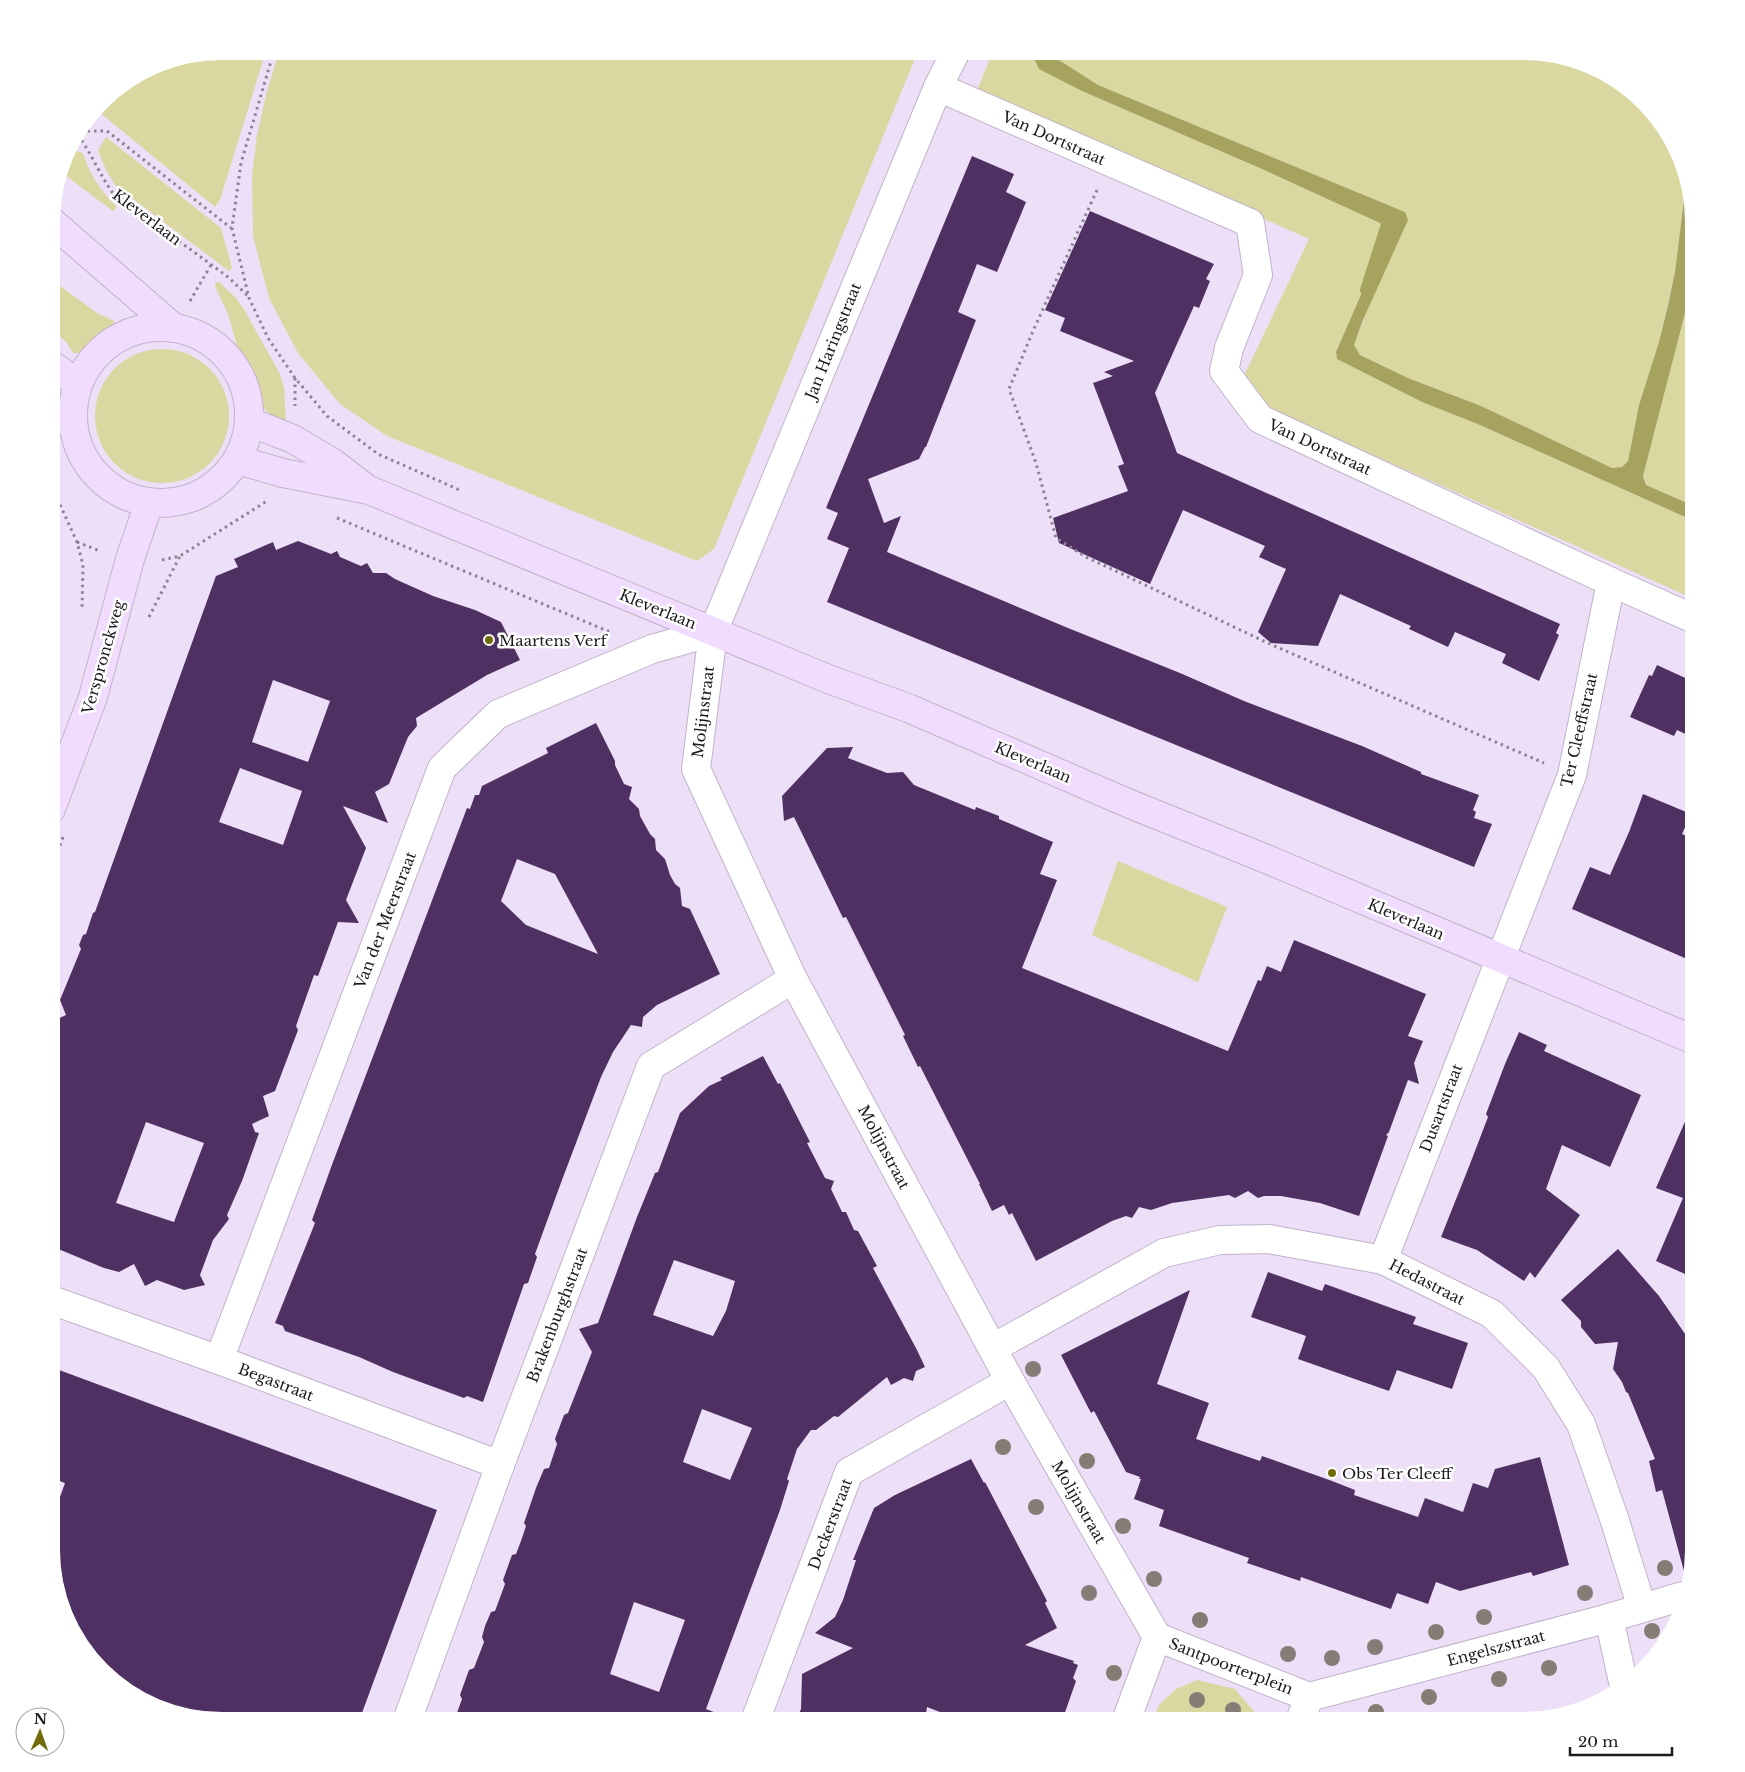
<svg xmlns="http://www.w3.org/2000/svg" width="1745" height="1772" font-family="'Libre Baskerville',serif">
<style>
.green{fill:#dad8a0}
.water{fill:#a6a35e}
.lines{fill:none;stroke-linecap:round;stroke-linejoin:round}
.stream{stroke:#a6a35e;stroke-width:10}
.building{fill:#4f3062;fill-rule:evenodd}
.street-casing{stroke:#c0b3ca;stroke-width:30}
.secondary-casing{stroke:#c0b3ca;stroke-width:30}
.path{stroke:#8c8293;stroke-width:3;stroke-dasharray:2.5 4;stroke-linecap:butt}
.street{stroke:#fff;stroke-width:28}
.secondary{stroke:#f1dbfe;stroke-width:28}
.tree{fill:#847d76}
.poi-dot{fill:#716c09;stroke:#fff;stroke-width:2}
.labels{text-anchor:middle;dominant-baseline:central;stroke-width:5;stroke-linejoin:round;paint-order:stroke}
.street-label{font-size:15px;fill:#1e1921;stroke:#fff}
.poi-label{font-size:15px;fill:#1e1921;stroke:#fff;text-anchor:start}
</style>
<rect width="100%" height="100%" fill="#eddff7"/>
<g class="green">
<path d="M223,51H266L220,200L215,207L99,112L114,91L157,64Z"/>
<path d="M279,51H918L714,549L697,561L387,436L340,404L298,353L269,298L253,236L252,176L257,135L266,95Z"/>
<path d="M993,51H1036L1034,58L1082,91L1262,169L1380,223L1385,232C1380,254 1371,270 1363,290C1354,311 1345,331 1336,352L1337,359L1422,402L1480,425L1694,521V599L1248,399L1244,376L1309,239L977,90Z"/>
<path d="M1052,51L1533,52L1599,69L1651,110L1681,157L1686,183L1675,272L1659,342L1639,405L1628,461L1622,467L1612,468L1481,406L1408,378L1360,355L1354,345L1405,212L1098,85L1050,55Z"/>
<path d="M106,137L221,228L232,268L229,271L116,186L106,170L98,150Z"/>
<path d="M77,151L83,153C89,173 101,192 117,207L113,211L62,173L68,153Z"/>
<path d="M1694,278V506L1646,485L1643,475Z"/>
<path d="M52,280L97,313L114,321V324L89,342L79,353H73L66,342L52,329Z"/>
<path d="M216,282H219L236,298L245,311L280,374L284,388L286,422L273,417L263,408L256,397L237,346L228,314L215,286Z"/>
<circle cx="162" cy="416" r="67"/>
<path d="M1118,861L1227,907L1198,982L1092,935Z"/>
<path d="M1197,1680L1235,1689L1262,1721H1153L1159,1705L1176,1689Z"/>
</g>
<path class="water" d="M1036,51H1052L1051,55L1098,85L1405,212L1408,220L1363,320L1354,345L1360,355L1408,378L1481,406L1612,468L1622,467L1628,461L1639,405L1659,342L1668,305L1675,272L1686,183L1694,222V278L1643,476L1646,485L1694,506V521L1480,425L1422,402L1337,359L1336,352C1345,331 1354,311 1363,290C1371,271 1380,253 1385,232L1380,223L1262,169L1082,91L1039,69L1034,58Z"/>
<g class="lines">
<path class="stream" d="M1365,290L1388,218"/>
</g>
<g class="building">
<path d="M972,156L1014,174L1006,192L1026,202L997,272L977,264L958,312L976,320L926,447H925L919,459L868,479L884,523L901,516L887,552L1068,628L1180,673L1244,701L1362,746L1421,772V774L1479,795L1473,810L1476,812L1474,818L1492,824L1474,867L827,602L849,548L827,539L838,513L826,508Z"/>
<path d="M1090,211L1214,264L1206,279L1210,281L1199,308L1194,306L1155,393L1177,453L1560,624L1556,633L1559,635L1539,681L1502,663L1506,654L1455,632L1448,647L1409,629L1411,626L1340,594L1318,646L1271,643L1258,632L1286,569L1259,557L1265,546L1183,510L1150,584L1059,543L1053,518L1128,491L1118,466L1124,464L1093,383L1113,376L1104,372L1134,361L1060,331L1065,318L1045,310Z"/>
<path d="M298,541L331,554L337,551L340,557L361,566L367,563L373,573H386L395,579L433,596L475,610L501,622L520,660L487,675L416,718L417,726L408,737L389,784L375,792L388,823L343,806L366,848L346,900L359,923L338,922L318,976L314,975L296,1026L298,1030L275,1091L263,1096L269,1116L252,1124L255,1132L259,1133L242,1181L227,1215L229,1219L213,1240L200,1275L205,1285L184,1290L157,1280L145,1286L134,1264L119,1272L104,1268L51,1246V1022L66,1015L60,1000L81,949L79,945L83,935L86,934L93,913L95,912L216,576L238,567L234,559L273,542L276,550ZM273,680L330,701L308,762L252,742ZM240,768L302,791L283,845L219,822ZM146,1122L204,1143L174,1222L116,1203Z"/>
<path d="M1657,665L1694,682V738L1677,730L1674,736L1630,717L1649,675L1652,676Z"/>
<path d="M596,723L615,761V765L624,784L632,787L629,799L639,809L640,816L650,834L655,839L656,850L665,859L670,875L675,884L680,888L682,906L690,909L720,974L657,1005L643,1017L642,1027L631,1025L613,1052L601,1077L562,1180L535,1254L537,1257L528,1283L524,1284L483,1402L467,1396L464,1398L393,1372L359,1357L285,1331L283,1326L275,1323L315,1223L312,1220L333,1162L467,808L470,809L475,795H479L482,786L548,753L546,748ZM517,859L555,874L598,954L526,925L501,901Z"/>
<path d="M853,747L848,758L887,773L903,772L914,785L975,810L976,807L999,816V819L1053,842L1040,874L1057,880L1022,968L1228,1051L1258,980L1261,981L1267,966L1281,972L1294,940L1426,994L1408,1036L1423,1041L1414,1063L1419,1084L1408,1080L1389,1132L1386,1135L1388,1136L1359,1216L1320,1203L1281,1196H1264L1258,1198L1248,1191L1235,1198L1229,1195L1172,1203L1151,1210L1139,1207L1132,1218L1126,1216L1112,1221L1036,1261L1012,1213L1009,1215L1004,1205L992,1211L979,1184H980L920,1066L918,1067L903,1036L905,1035L846,917L843,918L794,817L784,821L782,796L827,748Z"/>
<path d="M1643,794L1691,814L1682,834L1694,839V866L1686,884L1694,887V962L1572,909L1590,867L1610,875L1629,832Z"/>
<path d="M1519,1032L1547,1045L1544,1051L1641,1095L1610,1167L1562,1145L1546,1189L1580,1215L1535,1278L1530,1272L1524,1281L1477,1250L1441,1237L1470,1164L1488,1117L1486,1114L1505,1064Z"/>
<path d="M763,1056L778,1084L780,1083L810,1142L807,1143L825,1178L834,1181L831,1189L842,1212H846L854,1230L858,1231L877,1266L873,1268L917,1350L925,1367L916,1371L913,1381L904,1378L891,1385L887,1377L838,1417L834,1416L816,1430H811L797,1449L787,1479L789,1481L780,1510L706,1709L729,1718L728,1721H454L462,1699L460,1695L469,1670L474,1668L484,1642L482,1637L485,1626L491,1612L495,1611L505,1584L503,1580L512,1555L516,1554L521,1541L526,1526L524,1523L536,1488L544,1469L549,1468L557,1444L555,1439L564,1415L568,1413L592,1352L579,1329L598,1323L637,1217L655,1173L658,1172L680,1113L709,1086L722,1080L720,1078ZM674,1260L735,1281L726,1311L713,1336L653,1315ZM702,1409L752,1428L730,1480L683,1462ZM634,1602L685,1620L659,1692L610,1674Z"/>
<path d="M1694,1101V1278L1656,1261L1683,1198L1656,1188Z"/>
<path d="M1618,1249L1659,1296L1694,1347V1550L1688,1575H1685L1662,1490L1656,1492L1649,1461L1655,1459L1628,1393L1626,1392L1622,1382L1613,1369L1618,1342L1595,1344L1581,1327V1321L1561,1300Z"/>
<path d="M1268,1272L1322,1291L1325,1284L1416,1317L1413,1324L1468,1343L1452,1389L1397,1370L1389,1391L1298,1359L1306,1336L1251,1317Z"/>
<path d="M1190,1290L1157,1384L1209,1403L1196,1439L1260,1461L1262,1456L1332,1481L1355,1490L1354,1495L1418,1517L1425,1498L1463,1512L1473,1483L1488,1488L1495,1469L1540,1457L1569,1565L1533,1576L1531,1572L1460,1591L1436,1582L1428,1604L1397,1593L1391,1609L1301,1577L1300,1581L1247,1563L1249,1558L1159,1526L1164,1510L1134,1499L1141,1479H1139L1140,1477L1126,1472L1094,1411L1091,1413L1061,1355Z"/>
<path d="M51,1367L437,1510L359,1721H222L147,1703L94,1662L60,1605L51,1550V1522L65,1483L51,1478Z"/>
<path d="M971,1459L984,1483L985,1482L1047,1601L1045,1603L1057,1628L1025,1645L1074,1661L1073,1663L1078,1665L1073,1678L1076,1681L1062,1721H963L927,1707L925,1721H796L801,1709L802,1674L853,1648L815,1633L835,1617L843,1600L856,1560H853L874,1508L895,1495Z"/>
</g>
<g class="lines">
<defs>
<g id="street">
<path d="M956,51L938,87L713,632L696,769L793,979L1010,1381L1157,1637"/>
<path d="M938,87L1250,223L1258,275L1229,348L1224,371L1260,419L1611,582L1694,619"/>
<path d="M52,414L71,422"/>
<path d="M1383,1260L1572,775L1611,582"/>
<path d="M51,1300L219,1360L500,1465"/>
<path d="M993,1348L1164,1253L1220,1240L1269,1239L1383,1260L1492,1314L1546,1368L1581,1424L1614,1518L1642,1608"/>
<path d="M219,1360L442,768L498,714L652,649L713,632"/>
<path d="M1609,1618L1624,1686"/>
<path d="M1157,1637L1309,1697"/>
<path d="M1309,1697L1609,1618L1683,1596"/>
<path d="M407,1721L500,1465L651,1066L793,979"/>
<path d="M755,1721L849,1472L1010,1381"/>
<path d="M1126,1721L1157,1637"/>
<path d="M1300,1721L1309,1697"/>
</g>
<g id="secondary">
<path d="M52,222L174,328"/>
<circle cx="161" cy="415" r="88"/>
<path d="M52,365L78,384"/>
<path d="M250,422L293,439L333,463L363,486"/>
<path d="M238,460L283,473L369,490L831,680L908,708L1130,804L1264,858L1694,1040"/>
<path d="M51,809L93,697L130,559L149,503"/>
</g>
</defs>
<use href="#street" class="street-casing"/>
<use href="#secondary" class="secondary-casing"/>
<g class="path">
<path d="M274,51L241,163L232,228L249,298L268,338L295,378L327,416L378,454L462,491"/>
<path d="M81,131H107L231,228"/>
<path d="M78,135C91,153 99,173 112,192L228,277L249,297"/>
<path d="M1097,190L1033,331L1009,389L1036,463L1056,538L1086,557L1270,644L1544,763"/>
<path d="M190,301L211,265"/>
<path d="M295,378V406"/>
<path d="M52,487L77,542L83,565L82,609"/>
<path d="M337,518L610,632"/>
<path d="M77,542L100,551"/>
<path d="M162,560L180,556L267,501"/>
<path d="M149,617L180,556"/>
<path d="M51,870L63,837"/>
</g>
<use href="#street" class="street"/>
<use href="#secondary" class="secondary"/>
</g>
<g class="tree">
<circle cx="1033" cy="1369" r="8"/>
<circle cx="1003" cy="1447" r="8"/>
<circle cx="1087" cy="1461" r="8"/>
<circle cx="1036" cy="1507" r="8"/>
<circle cx="1123" cy="1526" r="8"/>
<circle cx="1665" cy="1568" r="8"/>
<circle cx="1154" cy="1579" r="8"/>
<circle cx="1089" cy="1593" r="8"/>
<circle cx="1585" cy="1593" r="8"/>
<circle cx="1484" cy="1617" r="8"/>
<circle cx="1200" cy="1620" r="8"/>
<circle cx="1652" cy="1631" r="8"/>
<circle cx="1436" cy="1632" r="8"/>
<circle cx="1375" cy="1647" r="8"/>
<circle cx="1288" cy="1654" r="8"/>
<circle cx="1332" cy="1658" r="8"/>
<circle cx="1549" cy="1668" r="8"/>
<circle cx="1114" cy="1673" r="8"/>
<circle cx="1499" cy="1679" r="8"/>
<circle cx="1429" cy="1697" r="8"/>
<circle cx="1197" cy="1700" r="8"/>
<circle cx="1233" cy="1710" r="8"/>
<circle cx="1376" cy="1712" r="8"/>
</g>
<g class="poi-dot">
<circle cx="489" cy="640" r="5"/>
<circle cx="1332" cy="1473" r="5"/>
</g>
<g class="labels">
<g class="street-label">
<text transform="translate(1054 138) rotate(24)">Van Dortstraat</text>
<text transform="translate(147 217) rotate(37)">Kleverlaan</text>
<text transform="translate(833 341) rotate(-68)">Jan Haringstraat</text>
<text transform="translate(1320 447) rotate(25)">Van Dortstraat</text>
<text transform="translate(658 609) rotate(22)">Kleverlaan</text>
<text transform="translate(103 657) rotate(-74)">Verspronckweg</text>
<text transform="translate(703 712) rotate(-83)">Molijnstraat</text>
<text transform="translate(1579 730) rotate(-77)">Ter Cleeffstraat</text>
<text transform="translate(1033 762) rotate(23)">Kleverlaan</text>
<text transform="translate(1406 919) rotate(23)">Kleverlaan</text>
<text transform="translate(385 920) rotate(-69)">Van der Meerstraat</text>
<text transform="translate(1441 1108) rotate(-69)">Dusartstraat</text>
<text transform="translate(884 1147) rotate(62)">Molijnstraat</text>
<text transform="translate(1427 1282) rotate(27)">Hedastraat</text>
<text transform="translate(557 1315) rotate(-69)">Brakenburghstraat</text>
<text transform="translate(276 1382) rotate(21)">Begastraat</text>
<text transform="translate(1079 1502) rotate(60)">Molijnstraat</text>
<text transform="translate(830 1524) rotate(-69)">Deckerstraat</text>
<text transform="translate(1496 1648) rotate(-15)">Engelszstraat</text>
<text transform="translate(1231 1666) rotate(21)">Santpoorterplein</text>
</g>
<g class="poi-label">
<text x="499" y="640">Maartens Verf</text>
<text x="1342" y="1473">Obs Ter Cleeff</text>
</g>
</g>
<path d="M0 0H1745V1772H0ZM222 60H1523A162 162 0 0 1 1685 222V1550A162 162 0 0 1 1523 1712H222A162 162 0 0 1 60 1550V222A162 162 0 0 1 222 60Z" fill="#fff" fill-rule="evenodd"/>
<g transform="translate(40 1732) rotate(2)"><circle r="24" fill="#ffffff" stroke="#a5a3a6"/>
<path d="M0-4L9 19L0 12L-9 19Z" fill="#716c09"/>
<text y="-8" font-size="14" font-weight="bold" text-anchor="middle" fill="#1e1921">N</text>
</g>
<path d="M1570 1747v8h102v-8" fill="none" stroke="#1e1921" stroke-width="2.5"/>
<text x="1578" y="1747" font-size="15" fill="#1e1921" stroke="#ffffff" stroke-width="4" paint-order="stroke">20 m</text>
</svg>
